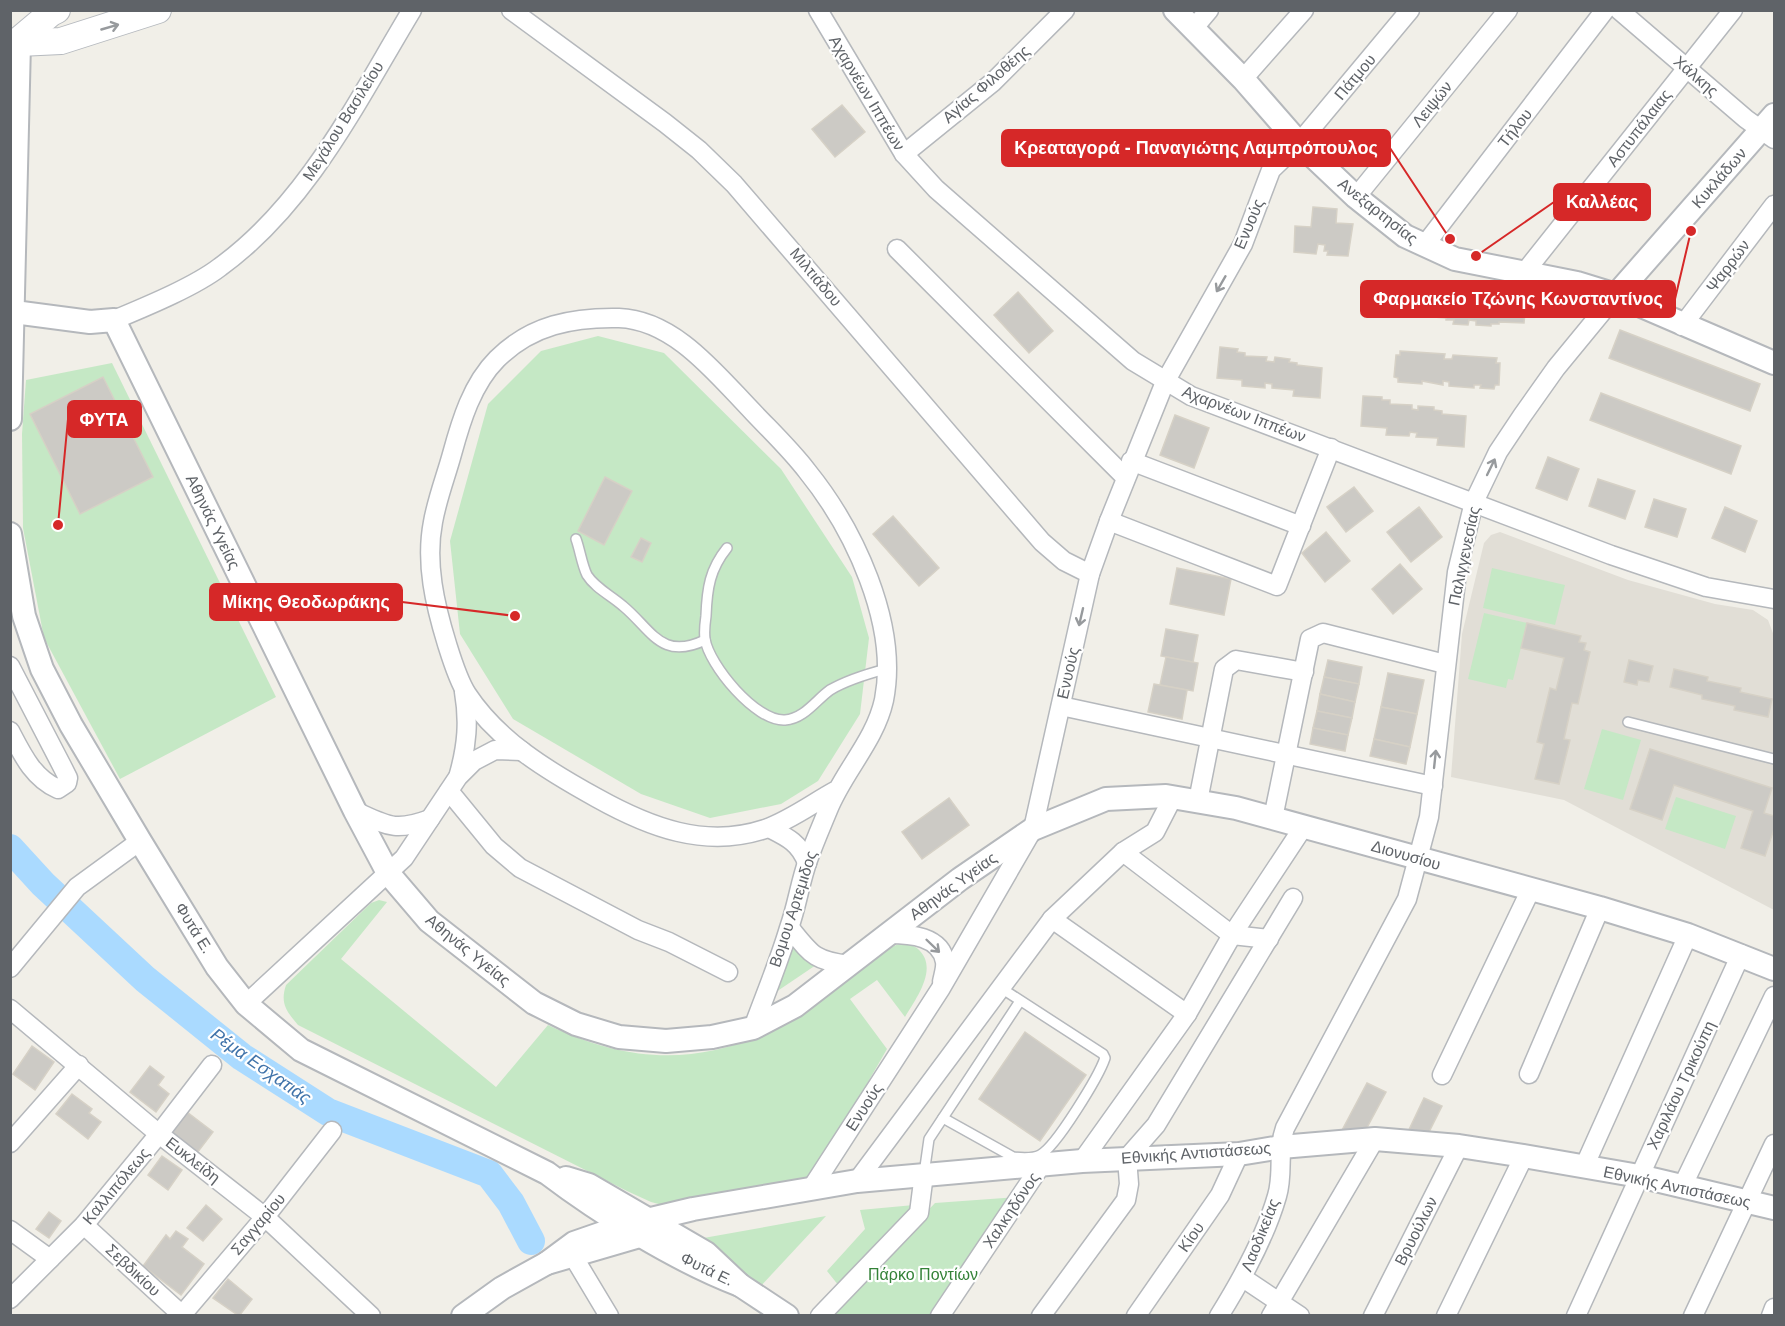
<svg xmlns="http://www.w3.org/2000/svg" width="1785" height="1326" font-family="Helvetica,sans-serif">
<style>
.education{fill:#e1ded6}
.green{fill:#c5e8c5}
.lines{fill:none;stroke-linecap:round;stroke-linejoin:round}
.river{stroke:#aadaff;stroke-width:28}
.building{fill:#cccac5;stroke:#d6d1c6;stroke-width:1.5}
.service-casing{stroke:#b5b8bc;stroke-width:12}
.minor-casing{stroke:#b5b8bc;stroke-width:21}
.tertiary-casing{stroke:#b5b8bc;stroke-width:26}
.secondary-casing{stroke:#b6babf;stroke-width:28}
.service{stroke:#fff;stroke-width:9}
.minor{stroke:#fff;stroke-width:18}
.tertiary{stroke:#fff;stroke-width:22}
.secondary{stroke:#fff;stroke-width:26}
.oneway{stroke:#979a9d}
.labels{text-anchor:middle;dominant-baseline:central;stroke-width:4.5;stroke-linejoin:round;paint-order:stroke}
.street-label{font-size:16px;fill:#5f6368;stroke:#fff}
.park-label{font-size:16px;fill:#348238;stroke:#fff}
.water-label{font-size:18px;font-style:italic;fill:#4174aa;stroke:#fff}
.leader{fill:none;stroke:#d62828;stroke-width:2}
.callout-dot{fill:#d62828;stroke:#fff;stroke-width:2}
.callout{fill:#d62828;stroke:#d62828;stroke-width:2}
.callout-label{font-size:18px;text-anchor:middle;font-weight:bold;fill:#fff}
</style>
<rect width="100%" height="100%" fill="#f1efe8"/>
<path class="education" d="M1500,532L1628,580L1715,604L1753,610L1768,620L1774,636V910L1564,800L1451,777L1462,634L1484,543L1491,535Z"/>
<g class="green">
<path d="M598,336L664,353L781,469L852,577L869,638L860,714L818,781L781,804L710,818L641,794L513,719L460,634L450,541L488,404L541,351Z"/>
<path d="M112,363L276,697L120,779L44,638L23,528L22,434L26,380Z"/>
<path d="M1492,568L1565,585L1555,625L1483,608Z"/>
<path d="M1484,613L1527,623L1513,680L1508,679L1506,688L1468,679Z"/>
<path d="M1602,729L1641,740L1623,800L1584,789Z"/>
<path d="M1676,797L1736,816L1725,849L1665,829Z"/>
<path d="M379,900L387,902L341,959L496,1087L548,1025C637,1067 709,1066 796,1018C822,1003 876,949 900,944C906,942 916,946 920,951C938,970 915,1000 905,1017L877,980L850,999L887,1049L819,1167L803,1184L670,1207L651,1202L627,1191L298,1025C286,1011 280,1003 286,985L371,903Z"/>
<path d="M790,942L816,965L773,994Z"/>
<path d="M1032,1196L940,1315L828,1316L935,1203Z"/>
<path d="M914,1205L839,1286L827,1271L865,1229L860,1210Z"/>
<path d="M826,1216L759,1288L698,1239Z"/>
</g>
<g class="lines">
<path class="river" d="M10,848L43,884L145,979L242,1057L328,1112L489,1174L511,1203L531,1241"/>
</g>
<g class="building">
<path d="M842,105L865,132L835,157L812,129Z"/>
<path d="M1313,207L1337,209L1336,223L1353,224L1348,256L1327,255L1328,251H1324L1325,245L1318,244L1316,254L1294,252L1295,226L1311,227Z"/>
<path d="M1424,284L1450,286V292L1471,293V298H1478L1479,294L1500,295V290L1527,291L1524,323L1499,322V324H1491V326L1476,325V321L1469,320L1468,325L1453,324L1454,320H1446V318L1421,316Z"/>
<path d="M1018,292L1053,331L1029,353L994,315Z"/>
<path d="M1620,330L1760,384L1750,411L1609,358Z"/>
<path d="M1220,347L1238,349L1237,352L1245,353V356L1267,357L1266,361L1274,362L1275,357L1290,359L1289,362L1297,363V365L1322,368L1320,398L1293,396L1294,390L1272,388V384L1265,383V388L1242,386V380L1217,378Z"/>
<path d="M1400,351L1445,354L1444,359H1452L1453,355L1497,358L1496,363H1500L1499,385H1495L1494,389L1480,388L1481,385H1474V388L1449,386V382L1443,381V385L1422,381V384L1398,382V378L1394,377L1396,355H1400Z"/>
<path d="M103,377L153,477L80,514L30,414Z"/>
<path d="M1601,393L1741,446L1731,474L1590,420Z"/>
<path d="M1363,396L1382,397V400H1390V404L1412,405V409L1418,410V406L1434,407V410L1442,411V414L1466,416L1464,447L1437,445L1438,438L1416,437L1417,433L1410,432L1409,436L1386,435L1387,428L1361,426Z"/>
<path d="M1175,415L1209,428L1194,468L1160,455Z"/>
<path d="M1548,457L1579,469L1567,500L1536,488Z"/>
<path d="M605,477L632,491L604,545L578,531Z"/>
<path d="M1598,479L1635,491L1625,519L1589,506Z"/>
<path d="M1354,487L1373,511L1346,532L1327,507Z"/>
<path d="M1654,499L1686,509L1677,537L1645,527Z"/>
<path d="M1419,507L1442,537L1411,562L1387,532Z"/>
<path d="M1725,507L1757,521L1745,552L1712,538Z"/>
<path d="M893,516L939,568L919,586L873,534Z"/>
<path d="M1326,532L1350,561L1325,582L1302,553Z"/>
<path d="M641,538L651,543L642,562L631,557Z"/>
<path d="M1400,564L1422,589L1393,614L1372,589Z"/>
<path d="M1177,568L1231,579L1224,615L1170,604Z"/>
<path d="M1527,623L1581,636L1579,642L1586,643L1584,650L1590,652L1578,704L1572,703L1564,739L1570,740L1559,784L1535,779L1544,744L1537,742L1550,688L1556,690L1564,658L1521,648Z"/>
<path d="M1166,629L1198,635L1193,662L1161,656Z"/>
<path d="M1166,657L1198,663L1193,691L1160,685Z"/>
<path d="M1328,660L1362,667L1359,684L1324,677Z"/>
<path d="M1629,660L1653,666L1649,682L1638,680L1637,685L1624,682Z"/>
<path d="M1674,669L1708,677L1707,681L1741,688L1740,692L1772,699L1768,717L1734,710L1735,706L1702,699V695L1670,687Z"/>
<path d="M1388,673L1424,680L1417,714L1381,707Z"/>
<path d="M1324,677L1359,684L1355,702L1320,694Z"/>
<path d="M1154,684L1187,690L1182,719L1148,712Z"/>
<path d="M1320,694L1355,702L1352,718L1317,711Z"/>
<path d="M1381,707L1417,714L1410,747L1374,739Z"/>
<path d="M1317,711L1352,718L1348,735L1313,728Z"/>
<path d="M1313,728L1348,735L1345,751L1310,744Z"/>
<path d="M1374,739L1410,747L1406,764L1370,756Z"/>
<path d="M1650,749L1772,788L1764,813L1774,816V829L1765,856L1741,848L1753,811L1674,785L1662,820L1630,809Z"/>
<path d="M949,798L969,825L922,859L902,832Z"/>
<path d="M1025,1032L1086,1075L1040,1141L979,1099Z"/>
<path d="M32,1046L54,1062L35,1090L13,1074Z"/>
<path d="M150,1066L164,1077L158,1085L169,1094L156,1112L130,1092Z"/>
<path d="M1367,1083L1386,1092L1363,1135L1340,1134Z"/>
<path d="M72,1094L92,1109L89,1113L101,1122L88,1139L56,1114Z"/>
<path d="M1424,1098L1442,1106L1427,1136H1406Z"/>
<path d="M187,1112L213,1132L197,1153L171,1133Z"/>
<path d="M162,1156L182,1170L168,1190L148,1175Z"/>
<path d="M206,1205L222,1219L203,1241L187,1228Z"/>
<path d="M49,1212L61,1221L49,1238L36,1229Z"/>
<path d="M176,1231L188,1239L182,1247L204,1264L181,1295L143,1266L166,1235L170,1239Z"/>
<path d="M228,1279L252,1299L239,1316L213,1298Z"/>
</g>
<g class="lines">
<defs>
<g id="service">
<path d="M576,539C580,550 582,565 587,575C595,588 612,596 623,606C652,630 661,661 705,640"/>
<path d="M727,548C710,569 707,588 706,616C705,623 704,632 705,639C709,665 756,722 785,720C804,719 816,700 830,690C847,680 867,674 886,669"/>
<path d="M1628,722L1774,759"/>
<path d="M943,1118L1013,1157C1022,1158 1032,1159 1040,1155C1056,1147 1099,1076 1105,1058L1103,1054L1001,988"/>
<path d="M924,1174L929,1139L1020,1001"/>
</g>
<g id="minor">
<path d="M511,10L665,123L699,150L734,184L1042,542L1064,561L1090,574"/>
<path d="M818,10L904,154L936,189L1133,361L1191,396L1611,555L1706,587L1774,599"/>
<path d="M1619,10L1746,119L1774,139"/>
<path d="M1193,29L1209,10"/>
<path d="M1243,79L1304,10"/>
<path d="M904,154L993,82L1065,10"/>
<path d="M1356,197L1508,10"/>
<path d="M1424,246L1605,10"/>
<path d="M897,249L1125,477"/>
<path d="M1524,273L1733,10"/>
<path d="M114,320C145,307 194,287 220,267C308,203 357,101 412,10"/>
<path d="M1682,326L1774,205"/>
<path d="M1131,461L1301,526"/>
<path d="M1109,521L1277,586L1331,448"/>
<path d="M10,666L63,768L68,778L67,783L58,789C33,778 22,754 10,731"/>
<path d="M1061,706L1433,786"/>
<path d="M459,774C467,745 469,721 464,692"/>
<path d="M449,791L494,846L520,868L638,930L669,942L728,972"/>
<path d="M1198,801L1224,669L1236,660L1304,672"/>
<path d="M355,811C388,826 395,832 430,819"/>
<path d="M1273,818L1310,639L1323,633L1445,664"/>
<path d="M769,828C787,837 800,843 807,863"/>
<path d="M1123,852L1232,935L1269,939"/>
<path d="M1052,919L1187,1014"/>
<path d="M790,928C811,954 814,961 849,965"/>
<path d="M889,934C910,934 941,936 945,962C946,968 943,976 942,982"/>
<path d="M10,968L77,887L140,841"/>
<path d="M246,1004L404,858L458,777L474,761L495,750L522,751"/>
<path d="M10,1009L159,1134L265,1217L371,1316"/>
<path d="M753,1028C765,995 779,962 789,928C797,906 800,882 808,860C814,843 821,827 828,810C843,772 875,741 884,700C899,624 854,529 807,471C791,450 771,431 753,412C717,375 675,320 619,318C573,317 531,325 497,359C472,384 461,421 452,454C446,476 437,499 433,522C425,563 435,605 447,644C452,660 458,680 467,694C498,741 548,771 597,798C649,827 705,849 765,829C789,821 813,803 835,791"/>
<path d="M1529,1074L1600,908"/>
<path d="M1442,1075L1531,889"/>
<path d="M10,1143L79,1065"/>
<path d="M1082,1161L1187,1014L1232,935L1304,826"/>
<path d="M1584,1167L1688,935"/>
<path d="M857,1181L1052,919L1123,852L1155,832L1173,797"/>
<path d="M1682,1187L1774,996"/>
<path d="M811,1189L941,988L1033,829L1090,574L1109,521L1165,382L1243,244L1271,170L1299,143L1410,10"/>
<path d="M84,1225L183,1316"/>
<path d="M10,1230L50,1259"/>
<path d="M573,1256L609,1316"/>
<path d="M1243,1278L1300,1316"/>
<path d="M10,1299L84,1225L159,1134L212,1065"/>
<path d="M181,1316L265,1217L332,1131"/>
<path d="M820,1316L919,1213L924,1174"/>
<path d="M940,1316L1042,1164"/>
<path d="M1041,1316L1126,1200L1129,1184L1127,1158L1156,1125L1293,898"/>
<path d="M1136,1316L1220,1195L1239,1154"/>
<path d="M1219,1316C1242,1279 1265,1238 1277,1196C1284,1173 1277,1150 1285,1128L1407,899L1429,817L1457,572L1474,502L1498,452L1522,416L1556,368L1616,295"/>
<path d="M1271,1316L1375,1139"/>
<path d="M1373,1316L1459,1146"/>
<path d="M1446,1316L1524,1156"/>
<path d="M1576,1316L1741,954"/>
<path d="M1693,1316L1774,1144"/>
<path d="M1771,1316L1774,1308"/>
</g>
<g id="tertiary">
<path d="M1175,10L1243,79L1299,143L1356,197L1405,236L1455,259L1577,283L1616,295L1774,363"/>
<path d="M1616,295L1774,115"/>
<path d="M14,312L90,322L114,320L355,811L388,873L429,921L534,1003L576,1024L619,1037L666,1041L712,1037L753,1028L795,1006L960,879L1033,829L1106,799L1166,796L1236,808L1600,908L1688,935L1774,969"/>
<path d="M10,419L19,43"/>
<path d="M10,534L24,616L42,669L71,725L140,841L217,967L246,1004L301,1050L547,1173C601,1214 677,1261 740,1285"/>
<path d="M566,1178L589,1185L706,1253L740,1285L787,1316"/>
<path d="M651,1220L643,1235L547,1263L574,1243L626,1225L693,1209L857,1181L1082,1161L1239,1154L1281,1147L1375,1139L1459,1146L1524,1156L1639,1176L1774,1208"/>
<path d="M463,1316L502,1288L547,1263"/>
</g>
<g id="secondary">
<path d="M19,43L61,41L158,10"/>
<path d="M13,45L51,13L57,10"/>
</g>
</defs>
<use href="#service" class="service-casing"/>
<use href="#minor" class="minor-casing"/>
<use href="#tertiary" class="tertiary-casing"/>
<use href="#secondary" class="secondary-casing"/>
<use href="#service" class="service"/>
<use href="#minor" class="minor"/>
<use href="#tertiary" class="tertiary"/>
<use href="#secondary" class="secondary"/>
</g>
<defs><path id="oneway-shaft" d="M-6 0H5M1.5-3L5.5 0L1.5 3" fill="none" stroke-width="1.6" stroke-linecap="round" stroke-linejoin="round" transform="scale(1.5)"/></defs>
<g class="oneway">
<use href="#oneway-shaft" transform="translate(110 27) rotate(-16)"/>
<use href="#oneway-shaft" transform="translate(1221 284) rotate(120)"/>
<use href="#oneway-shaft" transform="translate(1491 467) rotate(-64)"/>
<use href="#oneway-shaft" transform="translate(1081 617) rotate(103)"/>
<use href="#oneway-shaft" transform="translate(1435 759) rotate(-84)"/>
<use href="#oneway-shaft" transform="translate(933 946) rotate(44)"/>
</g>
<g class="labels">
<g class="street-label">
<text transform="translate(1696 76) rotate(41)">Χάλκης</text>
<text transform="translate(1355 77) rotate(-50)">Πάτμου</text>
<text transform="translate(986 84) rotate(-41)">Αγίας Φιλοθέης</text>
<text transform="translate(867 93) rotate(59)">Αχαρνέων Ιππέων</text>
<text transform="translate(1432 104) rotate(-51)">Λειψών</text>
<text transform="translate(343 121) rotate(-58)">Μεγάλου Βασιλείου</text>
<text transform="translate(1515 128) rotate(-52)">Τήλου</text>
<text transform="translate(1639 128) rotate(-52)">Αστυπάλαιας</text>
<text transform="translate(1719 178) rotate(-49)">Κυκλάδων</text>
<text transform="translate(1378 211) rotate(38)">Ανεξαρτησίας</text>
<text transform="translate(1249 224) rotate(-67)">Ενυούς</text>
<text transform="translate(1728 266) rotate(-53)">Ψαρρών</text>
<text transform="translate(816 277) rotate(50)">Μιλτιάδου</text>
<text transform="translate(1244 414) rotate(21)">Αχαρνέων Ιππέων</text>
<text transform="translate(213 522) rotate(64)">Αθηνάς Υγείας</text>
<text transform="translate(1464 556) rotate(-78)">Παλιγγενεσίας</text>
<text transform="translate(1068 673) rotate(-77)">Ενυούς</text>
<text transform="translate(1406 855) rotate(16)">Διονυσίου</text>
<text transform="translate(953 886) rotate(-36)">Αθηνάς Υγείας</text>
<text transform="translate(793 909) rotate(-72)">Βομου Αρτεμιδος</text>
<text transform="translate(194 928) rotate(58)">Φυτά Ε.</text>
<text transform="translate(468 950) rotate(39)">Αθηνάς Υγείας</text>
<text transform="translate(1681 1085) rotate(-65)">Χαριλάου Τρικούπη</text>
<text transform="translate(864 1107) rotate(-57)">Ενυούς</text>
<text transform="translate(1196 1153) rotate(-4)">Εθνικής Αντιστάσεως</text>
<text transform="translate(193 1160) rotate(38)">Ευκλείδη</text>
<text transform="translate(116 1186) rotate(-50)">Καλλιπόλεως</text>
<text transform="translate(1677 1187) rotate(12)">Εθνικής Αντιστάσεως</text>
<text transform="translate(1011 1210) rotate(-56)">Χαλκηδόνος</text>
<text transform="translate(258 1224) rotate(-50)">Σαγγαρίου</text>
<text transform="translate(1416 1231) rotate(-63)">Βρυούλων</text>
<text transform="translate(1260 1235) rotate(-68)">Λαοδικείας</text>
<text transform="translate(1191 1237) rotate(-55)">Κίου</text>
<text transform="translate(707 1269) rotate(26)">Φυτά Ε.</text>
<text transform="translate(133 1270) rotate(43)">Σεβδικίου</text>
</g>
<g class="park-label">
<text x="923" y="1274">Πάρκο Ποντίων</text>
</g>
<g class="water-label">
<text transform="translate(261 1066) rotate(35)">Ρέμα Εσχατιάς</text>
</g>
</g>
<path class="leader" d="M1450 239L1390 148M1476 256L1554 202M1691 231L1675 299M58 525L68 419M515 616L402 602"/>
<g class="callout-dot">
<circle cx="1450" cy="239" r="6"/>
<circle cx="1476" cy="256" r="6"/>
<circle cx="1691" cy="231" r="6"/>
<circle cx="58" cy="525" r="6"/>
<circle cx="515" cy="616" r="6"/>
</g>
<g class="callout">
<rect x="1002" y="130" width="388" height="36" rx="6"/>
<rect x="1554" y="184" width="96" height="36" rx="6"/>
<rect x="1361" y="281" width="314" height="36" rx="6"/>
<rect x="68" y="401" width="73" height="36" rx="6"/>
<rect x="210" y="584" width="192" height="36" rx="6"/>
</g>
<g class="callout-label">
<text x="1196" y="154">Κρεαταγορά - Παναγιώτης Λαμπρόπουλος</text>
<text x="1602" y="208">Καλλέας</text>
<text x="1518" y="305">Φαρμακείο Τζώνης Κωνσταντίνος</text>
<text x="104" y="426">ΦΥΤΑ</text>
<text x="306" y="608">Μίκης Θεοδωράκης</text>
</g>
<rect width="1785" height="1326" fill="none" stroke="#5f6368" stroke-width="24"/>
</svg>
